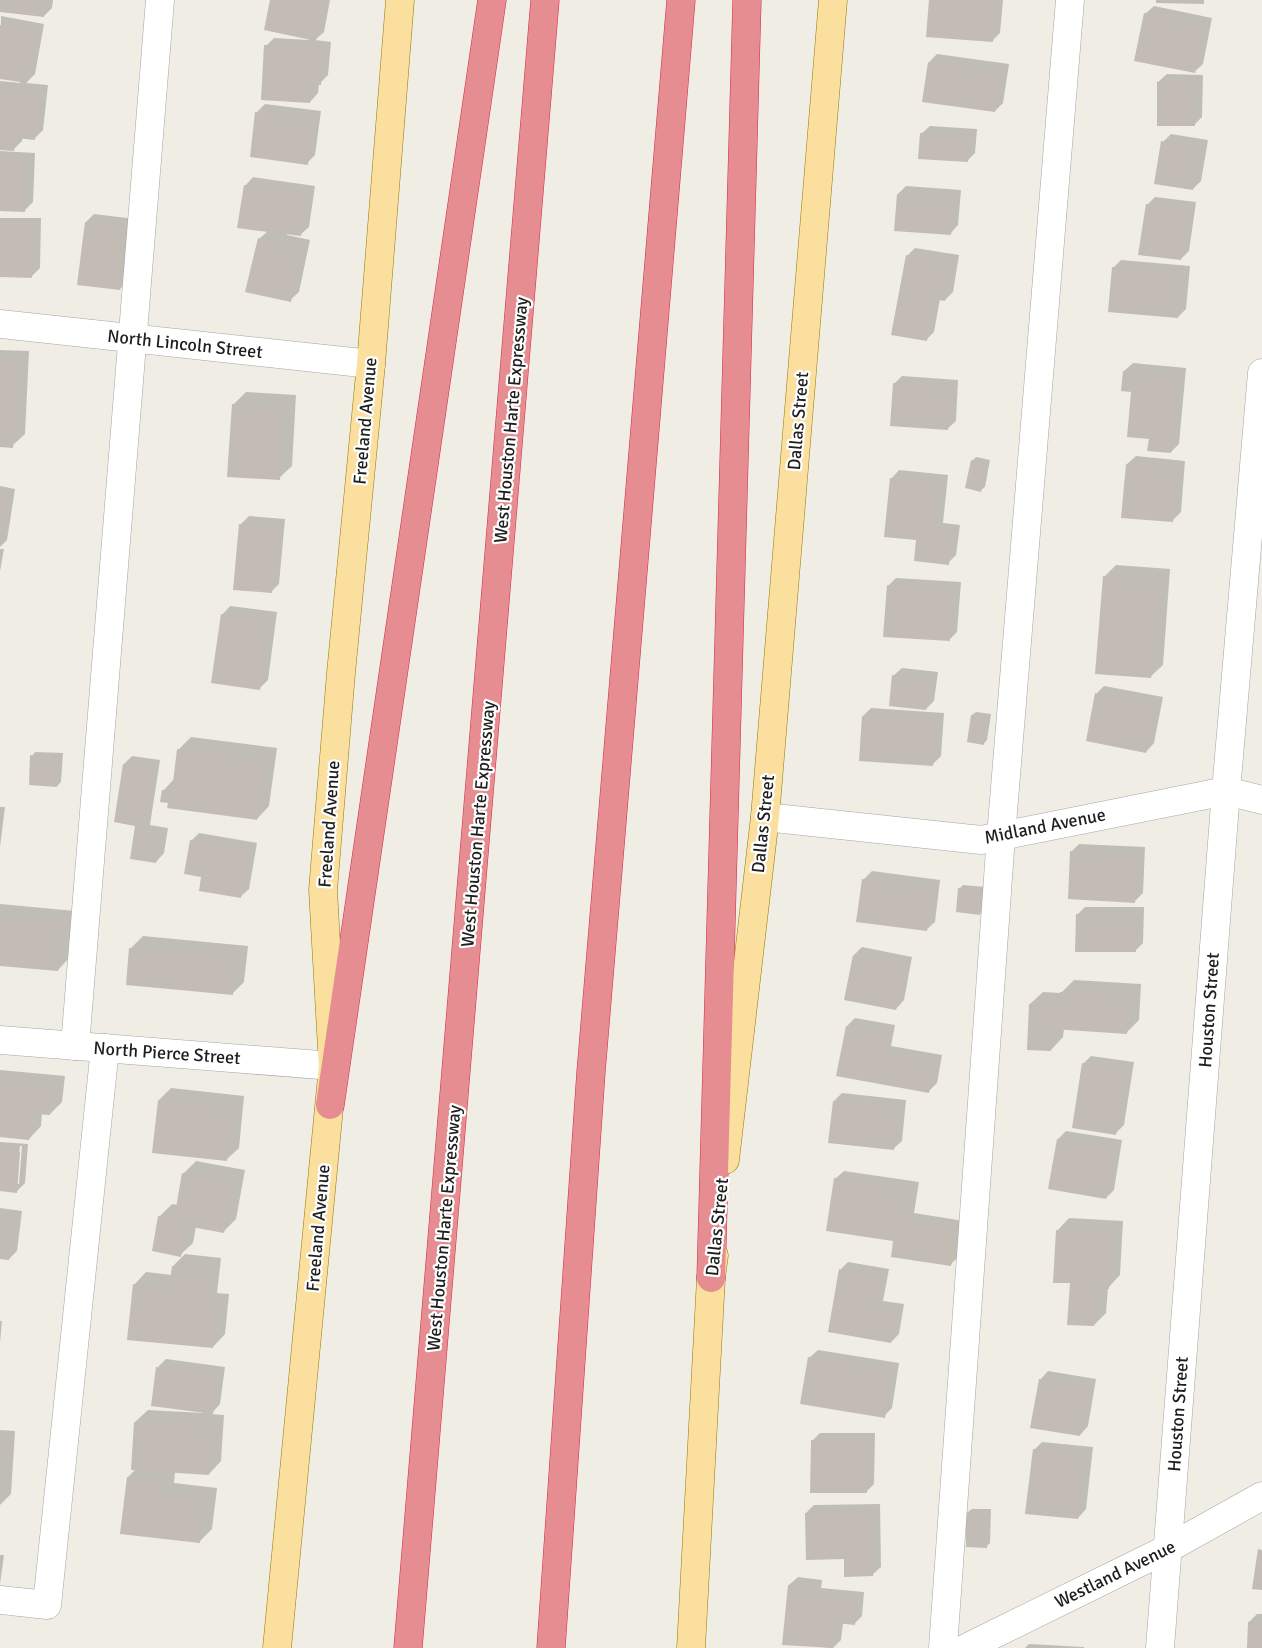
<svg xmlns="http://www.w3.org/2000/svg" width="1262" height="1648" font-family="Signika,sans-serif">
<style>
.shadow{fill:#0003;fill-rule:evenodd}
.building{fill:#c3bcb4}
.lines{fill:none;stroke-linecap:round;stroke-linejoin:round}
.minor-casing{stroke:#a5a5a5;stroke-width:29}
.major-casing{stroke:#967a02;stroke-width:29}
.highway-casing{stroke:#d7264a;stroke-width:29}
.minor{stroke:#fff;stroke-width:28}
.major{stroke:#fadf9e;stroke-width:28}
.highway{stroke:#e58d91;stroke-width:28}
.labels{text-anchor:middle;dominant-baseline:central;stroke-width:4.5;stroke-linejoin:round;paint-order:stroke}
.street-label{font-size:18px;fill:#1e1e1e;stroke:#fff}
</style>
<rect width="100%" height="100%" fill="#efede4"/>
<g class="shadow">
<path d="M0,0H53L52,8L44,16L0,10Z"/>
<path d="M272,0H330L324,32L315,40L331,42L328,75L320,83H319L318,93L310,102L266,46L274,38L309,40V38Z"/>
<path d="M930,0H1003L1000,33L992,41L927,35Z"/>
<path d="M1154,6L1212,18L1203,64L1194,72L1145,14Z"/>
<path d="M1,16L44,24L35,74L26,83L48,85L43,130L35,138L22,137V141L14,149L0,148V81L20,83L21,81L0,77Z"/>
<path d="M937,54L1009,64L1003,103L995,111L929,62Z"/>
<path d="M1167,74L1203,75L1202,117L1194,125L1158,82Z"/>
<path d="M265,104L321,111L315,155L307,163L257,112Z"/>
<path d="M930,126L977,129L975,153L967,161L921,134Z"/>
<path d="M1171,134L1208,140L1201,181L1193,189L1163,142Z"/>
<path d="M0,151L35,153L33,202L25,210H0Z"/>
<path d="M253,177L315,186L309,227L300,235L287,233V235L310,240L299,292L290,300L259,239L268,231L245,186Z"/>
<path d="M906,186L961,190L958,225L950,234L898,194Z"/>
<path d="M1155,197L1196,202L1189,251L1181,259L1147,205Z"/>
<path d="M94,214L135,219L128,281L120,289L86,222Z"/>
<path d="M0,218H41L40,268L32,276H0Z"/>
<path d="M915,248L959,255L953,292L945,300L940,299L934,332L926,340L907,256Z"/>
<path d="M1121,260L1190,266L1186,309L1178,317L1113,268Z"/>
<path d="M0,350L29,351L25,434L12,446H0Z"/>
<path d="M1133,363L1186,368L1179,444L1171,452L1150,438L1124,371Z"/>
<path d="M902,376L958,380L956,421L947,429L894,384Z"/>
<path d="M246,392L296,395L292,466L279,478L233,405Z"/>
<path d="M1136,456L1185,461L1181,512L1173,520L1127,464Z"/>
<path d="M976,457L990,460L985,487L981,490L972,461Z"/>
<path d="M899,470L948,475L943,523L960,525L956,555L948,563L917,539L891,479Z"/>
<path d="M0,486L15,489L7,540L0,547Z"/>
<path d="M249,516L285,519L279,584L271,592L240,525Z"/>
<path d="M0,549H4L0,571Z"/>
<path d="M1116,565L1170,569L1163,665L1150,677L1104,577Z"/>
<path d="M896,578L961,582L957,632L949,640L888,586Z"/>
<path d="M230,606L277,612L268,680L260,688L222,615Z"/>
<path d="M902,668L938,672L934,701L926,709L893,676Z"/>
<path d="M1104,686L1163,697L1154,743L1146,752L1096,694Z"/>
<path d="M871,708L944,713L941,756L933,764L863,716Z"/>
<path d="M976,712L991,714L987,740L983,744L972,715Z"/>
<path d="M191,737L277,748L269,806L257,819L169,802L163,791L174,779L178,750Z"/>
<path d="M35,752L63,753L61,782L57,786L32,756Z"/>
<path d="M132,756L160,760L150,825L168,828L164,853L156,862L136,825L124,764Z"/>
<path d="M0,807H5L0,847Z"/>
<path d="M199,833L257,843L249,889L240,897L203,876L191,841Z"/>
<path d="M1079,844L1145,847L1143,893L1135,901L1071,852Z"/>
<path d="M872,871L940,880L935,922L926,930L863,880Z"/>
<path d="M963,885L986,887L984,910L980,914L960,888Z"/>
<path d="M0,904L75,911L70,957L58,970L0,964Z"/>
<path d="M1085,907H1144L1143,943L1135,951L1077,915Z"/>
<path d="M143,936L248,946L244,982L232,994L131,948Z"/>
<path d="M862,947L912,957L904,1000L896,1009L854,955Z"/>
<path d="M1074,980L1141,984L1139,1020L1127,1032L1064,1029L1063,1037L1051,1050L1030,1004L1043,992L1061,993Z"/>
<path d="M855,1018L895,1025L891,1046L942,1055L937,1083L929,1091L847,1026Z"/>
<path d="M1091,1056L1134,1062L1124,1125L1116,1133L1083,1064Z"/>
<path d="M0,1070L65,1076L62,1102L50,1114L42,1113L41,1126L29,1139L0,1136Z"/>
<path d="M171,1088L244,1096L239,1148L226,1160L159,1100Z"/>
<path d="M842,1093L906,1100L902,1141L893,1149L834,1101Z"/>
<path d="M1066,1131L1122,1140L1114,1190L1106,1198L1058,1139Z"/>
<path d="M0,1142L28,1144L25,1183L17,1191L0,1190ZM20,1146H22L19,1184H16Z"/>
<path d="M196,1161L245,1170L236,1219L224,1231L196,1226L193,1243L180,1255L159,1217L172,1204L178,1205L183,1174Z"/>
<path d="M844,1171L919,1182L914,1213L964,1221L959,1256L951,1264L894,1240L835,1179Z"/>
<path d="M0,1208L22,1211L17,1251L9,1259L0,1258Z"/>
<path d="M1069,1218L1123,1221L1120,1275L1108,1288L1106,1313L1094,1325L1057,1231Z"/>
<path d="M185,1254L221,1258L217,1293L229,1294L225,1334L213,1347L134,1285L146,1272L172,1275L173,1266Z"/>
<path d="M848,1262L889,1269L883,1301L904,1304L899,1334L891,1342L840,1270Z"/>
<path d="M0,1321H2L0,1343Z"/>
<path d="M818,1350L899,1363L892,1408L884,1416L809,1358Z"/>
<path d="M166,1359L225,1367L220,1404L211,1414L224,1415L221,1461L209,1474L175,1472L174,1483L217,1488L212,1529L200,1541L128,1477L136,1469L135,1422L148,1410L203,1413V1411L158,1367Z"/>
<path d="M1048,1371L1096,1379L1088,1426L1080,1435L1040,1380Z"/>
<path d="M0,1430L15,1431L11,1494L0,1505Z"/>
<path d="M820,1433H875L874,1484L866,1492L812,1441Z"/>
<path d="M1042,1442L1093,1447L1086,1509L1078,1518L1034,1450Z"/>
<path d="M880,1504L881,1567L872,1575L845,1557L806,1513L814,1505Z"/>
<path d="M972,1509H991L990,1543L986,1547L968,1512Z"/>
<path d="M0,1555H4L0,1584Z"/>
<path d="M798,1577L822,1580L821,1588L864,1592L862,1616L854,1624L843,1623L841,1640L833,1648L783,1643L789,1585Z"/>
<path d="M1257,1614H1262V1648H1248L1249,1622Z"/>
<path d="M1029,1644L1084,1647V1648H1025Z"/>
</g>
<g class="building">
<path d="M0,0H46L44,17L0,12Z"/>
<path d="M270,0H324L316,41L264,30Z"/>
<path d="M929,0L996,2L993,42L926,37Z"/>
<path d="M1156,0H1204V4L1156,3Z"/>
<path d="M1144,13L1205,26L1195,73L1134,61Z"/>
<path d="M0,25L37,32L27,83L0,79Z"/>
<path d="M264,45L323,49L321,85L311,84L310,103L261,100Z"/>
<path d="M928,62L1001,72L995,112L922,102Z"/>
<rect x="1157" y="82" width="38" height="44"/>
<path d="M0,90L40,93L35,140L16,138L14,151L0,150Z"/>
<path d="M255,112L314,119L308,165L250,157Z"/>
<path d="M920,133L970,137L968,162L918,159Z"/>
<path d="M1161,141L1200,148L1193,190L1154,184Z"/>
<path d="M0,159L27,160L25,212L0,211Z"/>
<path d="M244,185L307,193L301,236L237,228Z"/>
<path d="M897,194L954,197L951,235L894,231Z"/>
<path d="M1146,204L1189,210L1181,260L1138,255Z"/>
<path d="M85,222L127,227L120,290L77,285Z"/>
<path d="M0,225L33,226L32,278L0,277Z"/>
<path d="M258,238L303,248L291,302L245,292Z"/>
<path d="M906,255L951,263L945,301L934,299L927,341L891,335Z"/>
<path d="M1112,267L1183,274L1178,318L1108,312Z"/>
<path d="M0,362L18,363L13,448L0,447Z"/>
<path d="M1123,371L1178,375L1171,453L1147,451L1149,439L1127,437L1131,392L1121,391Z"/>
<path d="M893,383L951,387L948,430L890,426Z"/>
<path d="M232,404L284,407L280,480L227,477Z"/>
<path d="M971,460L987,464L981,492L965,488Z"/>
<path d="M1126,464L1178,468L1173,522L1121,518Z"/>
<path d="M890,478L940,483L935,531L952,532L949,565L914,561L916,540L884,537Z"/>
<path d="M0,495L8,496L1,538H0Z"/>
<path d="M239,524L278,527L272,593L233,590Z"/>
<path d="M1103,576L1159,581L1151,678L1095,674Z"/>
<path d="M887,585L953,590L950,641L883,637Z"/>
<path d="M221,614L270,620L260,690L211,683Z"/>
<path d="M892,675L930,680L926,710L889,706Z"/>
<path d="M1095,693L1155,705L1146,753L1086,741Z"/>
<path d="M971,715L988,717L984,745L967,742Z"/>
<path d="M862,716L937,721L933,766L859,761Z"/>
<path d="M177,749L265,760L257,820L167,808L168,803L160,802L162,790L172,791Z"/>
<path d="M30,755L59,757L57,787L29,785Z"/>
<path d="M123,764L153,768L143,833L160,836L156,863L130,859L135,826L114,822Z"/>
<path d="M190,840L249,851L241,898L199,891L201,877L184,874Z"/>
<path d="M1070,851L1138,855L1135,903L1068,899Z"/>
<path d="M862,879L933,888L927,931L856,922Z"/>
<path d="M958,888L983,890L980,915L956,912Z"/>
<path d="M1076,914L1136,915V952H1075Z"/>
<path d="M0,917L63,923L58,971L0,966Z"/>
<path d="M129,948L236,958L233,995L126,985Z"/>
<path d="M853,955L905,965L896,1010L844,1000Z"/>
<path d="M1060,992L1129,996L1127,1034L1053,1029L1051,1051L1027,1050L1029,1004L1060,1005Z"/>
<path d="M846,1026L888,1033L884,1054L935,1063L929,1093L836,1076Z"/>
<path d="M1082,1063L1126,1070L1116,1135L1072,1128Z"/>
<path d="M0,1083L53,1088L50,1115L32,1114L29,1140L0,1137Z"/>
<path d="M158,1100L233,1108L227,1161L152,1153Z"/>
<path d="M833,1101L899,1108L894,1150L828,1143Z"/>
<path d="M1057,1139L1115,1148L1106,1199L1048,1189Z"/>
<path d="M0,1151L20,1152L17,1193L0,1191Z"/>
<path d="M182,1173L233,1182L224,1233L186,1226L181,1257L152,1251L158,1216L174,1219Z"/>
<path d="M834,1178L911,1190L906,1221L957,1229L951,1266L891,1257L893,1241L826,1231Z"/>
<path d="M0,1217L15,1219L9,1260L0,1259Z"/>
<path d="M1056,1230L1112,1233L1109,1289L1096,1288L1094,1326L1067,1325L1070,1283H1053Z"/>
<path d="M172,1266L209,1270L206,1305L217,1306L213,1348L127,1340L133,1284L169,1288Z"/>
<path d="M839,1269L882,1277L876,1309L897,1312L891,1343L828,1332Z"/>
<path d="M808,1357L892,1370L885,1418L800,1404Z"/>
<path d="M156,1367L218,1375L213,1414L151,1406Z"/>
<path d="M1039,1379L1088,1387L1080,1436L1030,1428Z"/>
<path d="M134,1422L212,1427L209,1475L131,1470Z"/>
<path d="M811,1440L868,1441L867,1493H810Z"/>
<path d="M0,1443H4L1,1472H0Z"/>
<path d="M1033,1449L1085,1455L1078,1519L1025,1514Z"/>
<path d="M127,1477L164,1481L162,1495L205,1500L200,1543L120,1534Z"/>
<path d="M872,1512L873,1576L844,1577V1559L806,1560L805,1513Z"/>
<path d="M966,1512H988L987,1548L966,1547Z"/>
<path d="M1258,1549L1262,1550V1590L1252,1589Z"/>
<path d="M788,1585L814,1587L813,1596L857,1600L855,1625L836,1623L833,1648L782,1645Z"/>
<path d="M1248,1622H1262V1648H1247Z"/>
</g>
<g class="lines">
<defs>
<g id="minor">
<path d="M0,324L371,364"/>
<path d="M765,817L981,840L1226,791L1262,800"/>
<path d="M0,1040L333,1066"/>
<path d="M75,1046L160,0"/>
<path d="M0,1600L47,1605L105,1048"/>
<path d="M943,1648L1001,836L1070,0"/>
<path d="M966,1648L1167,1549L1262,1496"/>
<path d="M1160,1648L1226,791L1262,373"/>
</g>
<g id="major">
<path d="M725,1160L765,817L833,0"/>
<path d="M277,1648L333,1066L323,890L341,673L371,364L400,0"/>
<path d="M691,1648L711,1278L714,1255"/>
</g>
<g id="highway">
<path d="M330,1105L492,0"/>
<path d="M711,1278L747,0"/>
<path d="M408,1648L545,0"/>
<path d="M551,1648L591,1072L681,0"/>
</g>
</defs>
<use href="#minor" class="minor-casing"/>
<use href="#major" class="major-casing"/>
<use href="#highway" class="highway-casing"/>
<use href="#minor" class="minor"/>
<use href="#major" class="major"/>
<use href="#highway" class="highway"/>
</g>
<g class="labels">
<g class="street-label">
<text transform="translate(185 344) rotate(6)">North Lincoln Street</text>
<text transform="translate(511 420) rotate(-85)">West Houston Harte Expressway</text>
<text transform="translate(365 421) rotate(-85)">Freeland Avenue</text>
<text transform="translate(798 421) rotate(-85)">Dallas Street</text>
<text transform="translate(329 824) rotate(-86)">Freeland Avenue</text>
<text transform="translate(478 824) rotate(-85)">West Houston Harte Expressway</text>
<text transform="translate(763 824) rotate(-84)">Dallas Street</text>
<text transform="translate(1045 826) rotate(-11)">Midland Avenue</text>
<text transform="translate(1209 1010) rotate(-86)">Houston Street</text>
<text transform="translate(167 1053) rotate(4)">North Pierce Street</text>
<text transform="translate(717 1227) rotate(-84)">Dallas Street</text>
<text transform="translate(318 1228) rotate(-85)">Freeland Avenue</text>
<text transform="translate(444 1228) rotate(-85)">West Houston Harte Expressway</text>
<text transform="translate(1178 1414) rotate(-86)">Houston Street</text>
<text transform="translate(1115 1574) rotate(-26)">Westland Avenue</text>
</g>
</g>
</svg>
